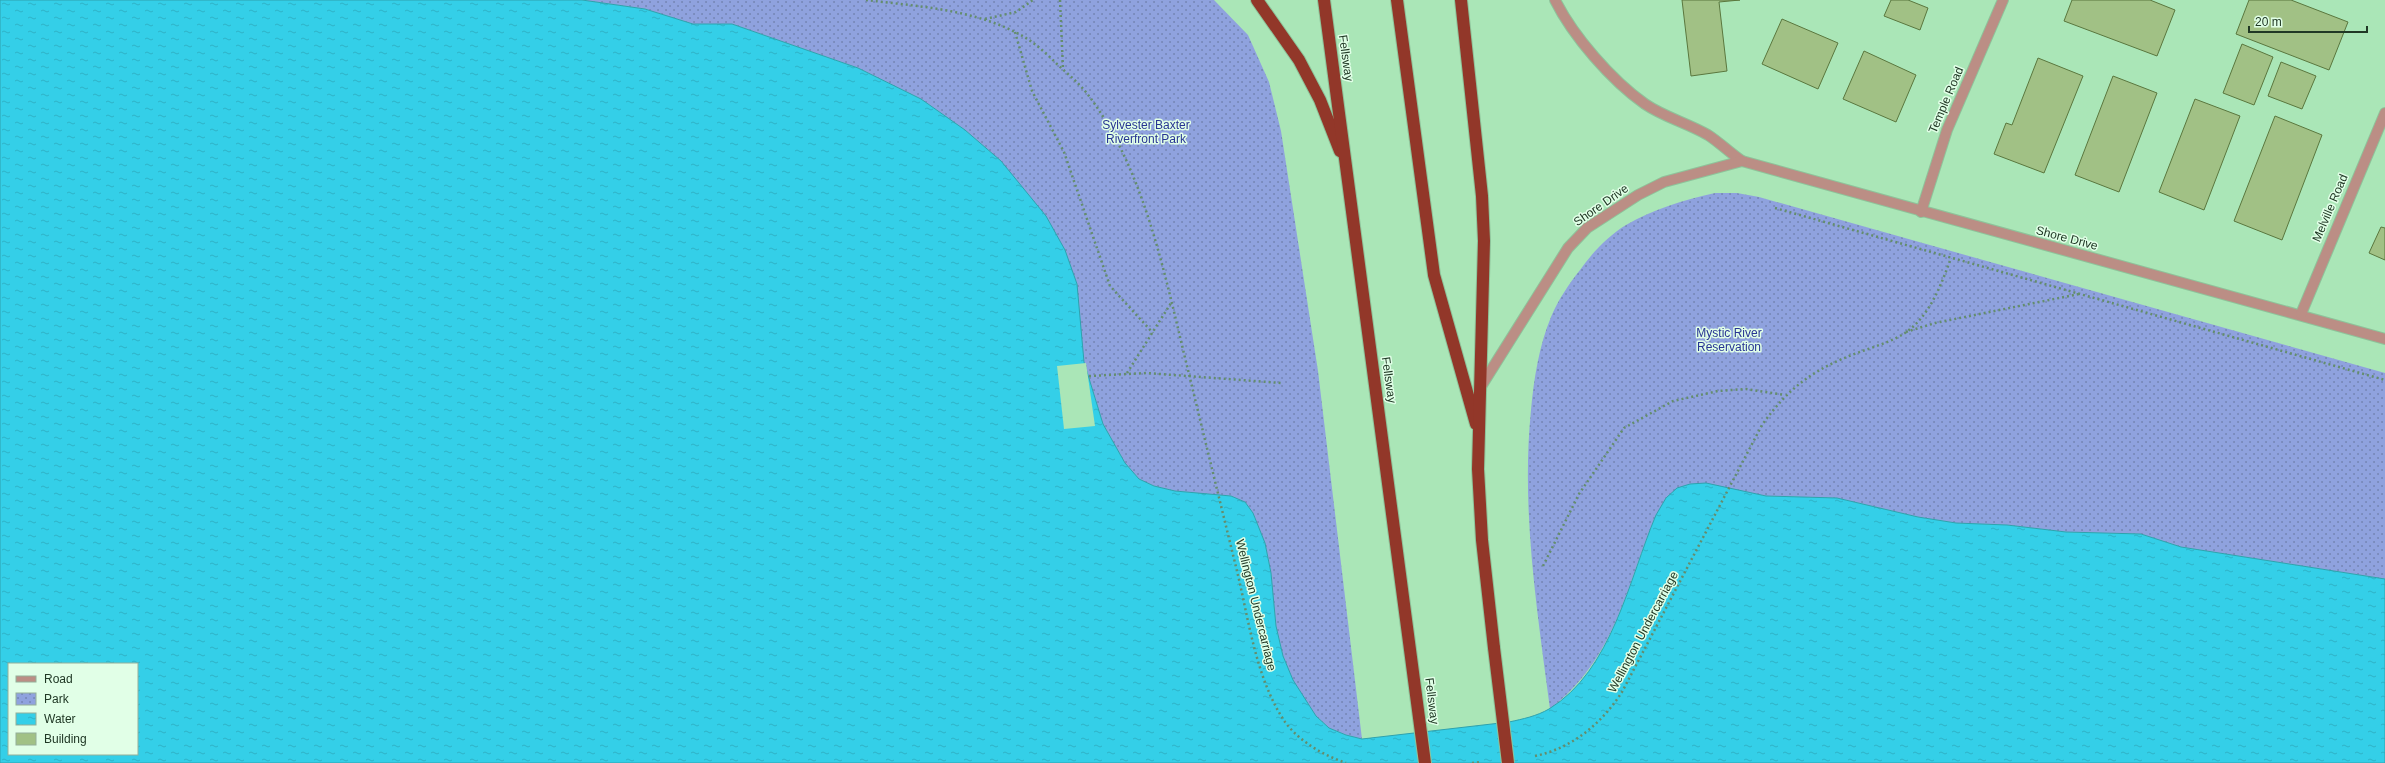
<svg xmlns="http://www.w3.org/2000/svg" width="2385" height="763" font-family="Helvetica,sans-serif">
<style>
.park{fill:url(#park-dots)}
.water{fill:url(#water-ripples);stroke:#2ea2ae;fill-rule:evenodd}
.pier{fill:#aae6b7}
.building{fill:#a1c185;stroke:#5a773e}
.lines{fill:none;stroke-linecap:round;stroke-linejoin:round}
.minor-casing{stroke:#8ec39a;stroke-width:12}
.highway-casing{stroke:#8ec39a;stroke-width:14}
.path{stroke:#648d6d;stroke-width:2.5;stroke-dasharray:2 3;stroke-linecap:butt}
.minor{stroke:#bb8e85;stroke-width:10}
.highway{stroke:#923729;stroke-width:12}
.highway-bridge-casing{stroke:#8ec39a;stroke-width:14;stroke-linecap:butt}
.highway-bridge{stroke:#923729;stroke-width:12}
.labels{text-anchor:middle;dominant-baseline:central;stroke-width:3;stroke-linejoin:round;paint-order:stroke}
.street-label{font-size:12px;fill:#203825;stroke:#e1ffe7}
.park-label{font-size:12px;fill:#273493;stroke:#e1ffe7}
</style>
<defs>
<pattern id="park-dots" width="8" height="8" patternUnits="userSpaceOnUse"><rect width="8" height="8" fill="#8fa2de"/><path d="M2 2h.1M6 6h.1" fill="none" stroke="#7485b4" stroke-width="1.8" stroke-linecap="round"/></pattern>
<pattern id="water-ripples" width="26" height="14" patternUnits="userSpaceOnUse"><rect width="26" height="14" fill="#34cfe8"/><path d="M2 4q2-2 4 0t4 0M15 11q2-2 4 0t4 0" fill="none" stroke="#2eb2c7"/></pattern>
</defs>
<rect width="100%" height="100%" fill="#aae6b7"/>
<g class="park">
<path d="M582,0H1214L1248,35L1269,82L1281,131L1318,371L1362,739L1346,735L1329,728L1316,716L1293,681L1283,656L1276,626L1271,573L1265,543L1253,513L1245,502L1231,496L1175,491L1154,486L1139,479L1125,463L1103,424L1084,362L1079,329L1001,161L965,130L921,99L858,68L732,24H693L645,9Z"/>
<path d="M1715,193H1737L1759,197L2385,373V579L2181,547L2141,534L2066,532L2007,525L1956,523L1918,517L1837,498L1766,496L1742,492L1656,515C1625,589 1616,658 1550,709C1537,609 1521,510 1531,410C1534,378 1539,346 1551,317C1558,300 1569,284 1580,270C1592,253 1608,236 1626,225C1654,209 1683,200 1715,193Z"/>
</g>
<path class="water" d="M0,0H582L645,9L693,24H732L858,68L921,99L965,130L1001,161L1046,216L1065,250L1077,284L1084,362L1103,424L1125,463L1139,479L1154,486L1175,491L1231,496L1245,502L1253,513L1265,543L1271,573L1276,626L1283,656L1293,680L1316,716L1329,728L1346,735L1362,739L1509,722C1523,719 1537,716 1549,709C1612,671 1629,579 1656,515L1666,498L1677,488L1690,484L1706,483L1766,496L1837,498L1918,517L1956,523L2007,525L2066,532L2141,534L2181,547L2385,579V763H0ZM9,664H137V754H9Z"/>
<path class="pier" d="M1086,363L1095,426L1064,429L1057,366Z"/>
<g class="building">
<path d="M1682,0H1740L1719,2L1727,71L1691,76Z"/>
<path d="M1891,0H1908L1928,8L1920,30L1884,16Z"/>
<path d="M2072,0H2150L2175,10L2157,56L2064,21Z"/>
<path d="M2249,0H2291L2348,22L2329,70L2236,34Z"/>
<path d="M1782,19L1838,43L1818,89L1762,64Z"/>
<path d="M2242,44L2273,57L2254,105L2223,93Z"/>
<path d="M1864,51L1916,75L1896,122L1843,99Z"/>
<path d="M2038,58L2083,76L2044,173L1994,154L2006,123L2012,125Z"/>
<path d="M2281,62L2316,76L2302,109L2268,96Z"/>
<path d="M2113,76L2157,93L2119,192L2075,175Z"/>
<path d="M2195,99L2240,116L2204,210L2159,192Z"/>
<path d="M2275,116L2322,135L2282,240L2234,221Z"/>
<path d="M2381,227L2385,228V260L2369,253Z"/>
</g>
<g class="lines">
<defs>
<g id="minor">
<path d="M1555,0C1573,36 1611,80 1645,104C1664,117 1687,123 1708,135C1719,142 1730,153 1742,161L2385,339"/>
<path d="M1921,212L1947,130L2003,0"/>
<path d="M2301,314L2385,113"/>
<path d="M1480,388L1568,248L1587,228L1638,195L1664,182L1742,161"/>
</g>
<g id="highway">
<path d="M1257,0L1299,60L1320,100L1340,151"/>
<path d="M1324,0L1425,763"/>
<path d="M1397,0L1434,275L1476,424"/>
<path d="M1461,0L1482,196L1484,241L1478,469L1482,540L1494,648"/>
</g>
</defs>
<use href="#minor" class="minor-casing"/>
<use href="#highway" class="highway-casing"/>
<g class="path">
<path d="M866,0C915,6 970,9 1015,32C1032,40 1045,52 1058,65C1069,75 1080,84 1089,96C1147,174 1166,282 1189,374C1205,440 1221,506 1237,571C1249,621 1256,679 1285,722C1300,742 1323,755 1346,763"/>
<path d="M1060,0L1063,69"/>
<path d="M985,19L1016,12L1033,0"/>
<path d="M1015,32L1032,91L1064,152L1110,286L1153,333"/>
<path d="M1775,208L2385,380"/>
<path d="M1906,332L1935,323L2079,294"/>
<path d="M1127,373L1171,303"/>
<path d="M1089,376L1147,373L1281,383"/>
<path d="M1543,566L1579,494L1624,428L1673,401L1718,391L1746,389L1785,395"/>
<path d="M1535,756C1573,748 1602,723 1622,692L1762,425C1789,387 1814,369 1857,353C1873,347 1891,342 1905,333C1930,316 1941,285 1951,258"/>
<path d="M1472,763L1481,762"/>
</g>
<use href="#minor" class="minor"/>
<use href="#highway" class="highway"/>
<defs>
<path id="highway-bridge" d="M1494,648L1508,763"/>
</defs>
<use href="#highway-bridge" class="highway-bridge-casing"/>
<use href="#highway-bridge" class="highway-bridge"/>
</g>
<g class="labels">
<g class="street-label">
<text transform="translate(1346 58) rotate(82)">Fellsway</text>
<text transform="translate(1946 100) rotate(-67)">Temple Road</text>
<text transform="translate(1601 205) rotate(-35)">Shore Drive</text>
<text transform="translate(2330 208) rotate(-67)">Melville Road</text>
<text transform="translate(2067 238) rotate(15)">Shore Drive</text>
<text transform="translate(1389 380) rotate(82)">Fellsway</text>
<text transform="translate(1256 605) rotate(76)">Wellington Undercarriage</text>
<text transform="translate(1643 632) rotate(-62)">Wellington Undercarriage</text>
<text transform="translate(1432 701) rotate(83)">Fellsway</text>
</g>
<g class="park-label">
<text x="1146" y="125">Sylvester Baxter<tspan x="1146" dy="14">Riverfront Park</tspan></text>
<text x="1729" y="333">Mystic River<tspan x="1729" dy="14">Reservation</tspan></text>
</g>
</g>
<rect x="8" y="663" width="130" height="92" fill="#e1ffe7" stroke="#94af99"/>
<rect x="16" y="676" width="20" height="6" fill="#bb8e85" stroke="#94af99"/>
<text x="44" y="683" font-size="12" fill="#203825">Road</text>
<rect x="16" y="693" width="20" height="12" fill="url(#park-dots)" stroke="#94af99"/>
<text x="44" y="703" font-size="12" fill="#203825">Park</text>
<rect x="16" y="713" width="20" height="12" fill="url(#water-ripples)" stroke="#94af99"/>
<text x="44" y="723" font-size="12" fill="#203825">Water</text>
<rect x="16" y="733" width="20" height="12" fill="#a1c185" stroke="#94af99"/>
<text x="44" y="743" font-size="12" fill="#203825">Building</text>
<path d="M2249 26v6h118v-6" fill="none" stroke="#203825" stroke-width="2"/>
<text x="2255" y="26" font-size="12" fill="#203825" stroke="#e1ffe7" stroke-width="3" paint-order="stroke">20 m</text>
</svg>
